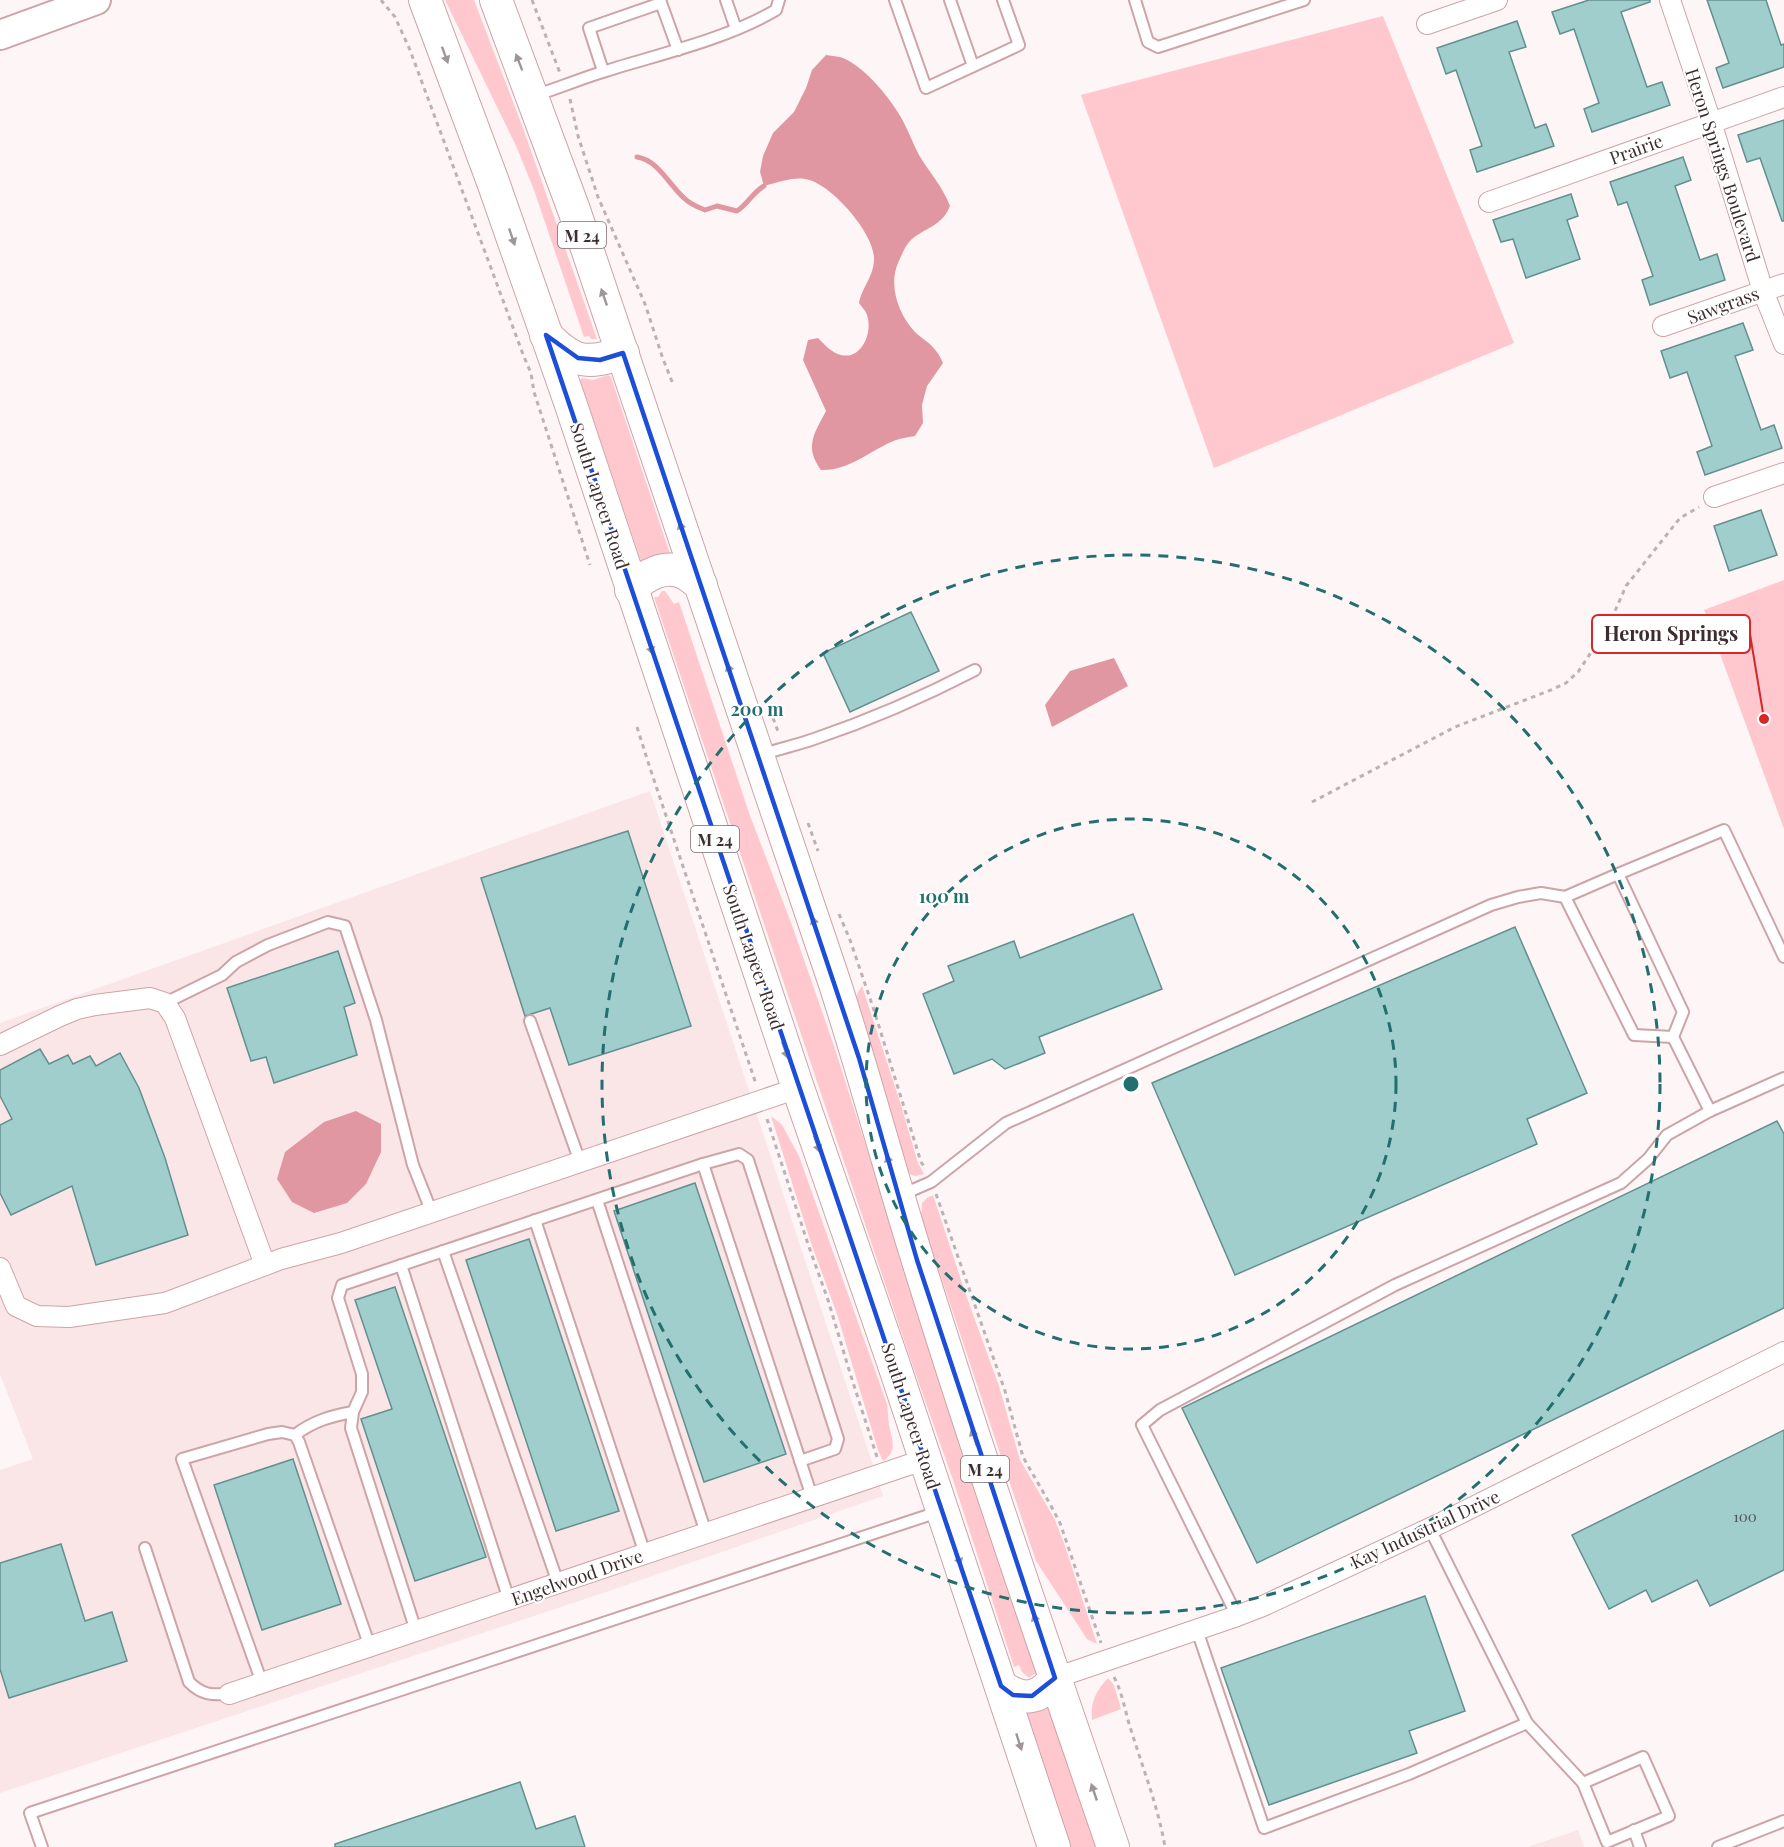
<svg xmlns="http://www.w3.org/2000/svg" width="1784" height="1847" font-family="'Playfair Display',serif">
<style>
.built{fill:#fae5e7}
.green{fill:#fec8ce}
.water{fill:#e197a1}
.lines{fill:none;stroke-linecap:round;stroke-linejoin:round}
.stream{stroke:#e197a1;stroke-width:5}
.building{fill:#9fcecd;stroke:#63908f;stroke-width:1.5}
.lane-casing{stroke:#cda4a8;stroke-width:14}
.street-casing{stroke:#cda4a8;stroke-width:22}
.secondary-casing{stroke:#cda4a8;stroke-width:32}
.primary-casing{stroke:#cda4a8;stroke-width:34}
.path{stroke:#bdb1b3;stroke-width:3;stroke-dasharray:4.5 4.5;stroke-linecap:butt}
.lane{stroke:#fff;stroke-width:10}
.street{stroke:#fff;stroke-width:20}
.secondary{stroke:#fff;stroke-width:28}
.primary{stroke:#fff;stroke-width:32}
.oneway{fill:#9e9697}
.marked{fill:none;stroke:#1d4ed8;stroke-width:4.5;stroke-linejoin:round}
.ring{fill:none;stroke:#236e6e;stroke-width:3;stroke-dasharray:10 8}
.labels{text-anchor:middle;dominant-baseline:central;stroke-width:4.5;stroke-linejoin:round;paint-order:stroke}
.number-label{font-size:15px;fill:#565556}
.shield{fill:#fff;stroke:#776c6d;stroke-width:1.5}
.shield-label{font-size:16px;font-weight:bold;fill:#3d2d2f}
.street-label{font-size:18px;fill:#3d2d2f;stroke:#fff}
.centre{fill:#236e6e;stroke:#fff;stroke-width:3}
.ring-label{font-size:18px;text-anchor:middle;font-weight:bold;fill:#236e6e;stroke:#fff;stroke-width:4.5;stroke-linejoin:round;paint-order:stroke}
.leader{fill:none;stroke:#d62828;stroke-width:2}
.callout-dot{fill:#d62828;stroke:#fff;stroke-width:2}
.callout{fill:#fff;stroke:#d62828;stroke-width:2}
.callout-label{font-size:20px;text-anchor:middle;font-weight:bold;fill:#3d2d2f}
</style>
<rect width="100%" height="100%" fill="#fef5f6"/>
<g class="built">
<path d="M650,791L883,1496L606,1592L0,1793V1470L33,1459L0,1374V1023Z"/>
<path d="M1578,1830L1584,1847H1528Z"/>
</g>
<g class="green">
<path d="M445,0H474L523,128L597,339H591L589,336L584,337L534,190L517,148Z"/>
<path d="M1383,16L1514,343L1214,468L1081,95Z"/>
<path d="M608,375L611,377L670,554L644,562L641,561L580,380L582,378L593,380Z"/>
<path d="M1784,580V829L1704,610Z"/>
<path d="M662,591H665L674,604L679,602L749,813L793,928L834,1046L983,1513L1038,1675L1034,1674L1029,1678L1022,1672L1019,1665L1014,1667L953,1480L909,1355L654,597H658Z"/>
<path d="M862,986L900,1102L918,1163L924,1174L916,1176L911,1175L905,1167L877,1064L857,998V994Z"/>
<path d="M771,1116L782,1125L799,1156L887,1404C888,1411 888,1418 889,1425C892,1440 898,1451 883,1461L878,1450L837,1314L811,1243Z"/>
<path d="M933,1195L966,1295L999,1386L1020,1460L1054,1518L1064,1543L1097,1644L1087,1639L1036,1561L921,1217L922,1203L927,1198Z"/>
<path d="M1108,1678L1114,1685L1121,1709L1092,1720C1090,1702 1096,1691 1108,1678Z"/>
<path d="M1048,1705L1099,1847H1068L1025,1715L1026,1712L1036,1711Z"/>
</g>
<g class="water">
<path d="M826,55C830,56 836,56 840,57C862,63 893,101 903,121C909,132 913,144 919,155C929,172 943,187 950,206C942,226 927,227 912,239C905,245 902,255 898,263C888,286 899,315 915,332C922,339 931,343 936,351C939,354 941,359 943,363L927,386L922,405L923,423L915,436C909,437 902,438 896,440C870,450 850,471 821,470C804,447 814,434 826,411L803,360L808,340L818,338C825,345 832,353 841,355C862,360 873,332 867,315C866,311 861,306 859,303C862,287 874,276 874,259C875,234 830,182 805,179C792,177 776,183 764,186L760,172L763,156L773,133L794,112L806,88L812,70Z"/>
<path d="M1114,658L1128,686L1052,727L1045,705L1070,671Z"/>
<path d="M356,1111L381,1124V1152L366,1184L347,1203L314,1213L292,1202L277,1179L285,1152L324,1122Z"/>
</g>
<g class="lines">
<path class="stream" d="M637,157C658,160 669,185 684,198C690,204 697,207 705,210L717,206L737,211C748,204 753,192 764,186"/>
</g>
<g class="building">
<path d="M1589,0H1650V2L1621,12L1647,87L1662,82L1670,105L1592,132L1584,109L1599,103L1574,29L1560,34L1552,12Z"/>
<path d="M1707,0H1766L1781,45L1784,44V67L1723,88L1716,68L1729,63Z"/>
<path d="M1517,21L1526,47L1509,52L1535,128L1546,124L1554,146L1477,172L1470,150L1482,146L1456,70L1446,74L1437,48Z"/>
<path d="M1784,120V221H1782L1760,158L1747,162L1738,135Z"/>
<path d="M1683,157L1691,180L1675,186L1700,260L1717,254L1725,280L1650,305L1642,280L1653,276L1627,202L1618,205L1610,182Z"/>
<path d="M1571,194L1578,216L1567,220L1580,259L1526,278L1513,239L1501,242L1493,220Z"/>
<path d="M1743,323L1753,350L1735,356L1761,430L1774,425L1782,448L1705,475L1697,452L1712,446L1687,372L1670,378L1661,351Z"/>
<path d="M1761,510L1777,555L1729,571L1714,526Z"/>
<path d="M911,612L939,671L850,712L823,653Z"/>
<path d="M628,831L691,1026L569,1065L550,1008L525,1016L481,878Z"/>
<path d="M1133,914L1162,989L1039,1037L1045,1053L1005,1069L992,1059L954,1074L923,994L954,981L948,966L1014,941L1020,958Z"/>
<path d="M1515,927L1587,1093L1527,1119L1537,1144L1235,1275L1152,1083Z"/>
<path d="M338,951L355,1003L344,1007L357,1055L274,1083L266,1057L251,1061L227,988Z"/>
<path d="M40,1049L49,1064L68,1055L73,1064L90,1056L96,1066L120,1053L139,1088L165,1158L188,1235L96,1265L72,1186L11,1215L0,1193V1125L12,1119L0,1096V1070Z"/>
<path d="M1777,1121L1784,1134V1308L1257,1563L1182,1408Z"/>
<path d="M695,1183L786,1454L704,1482L614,1211Z"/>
<path d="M529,1239L619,1511L556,1531L466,1260Z"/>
<path d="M395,1287L486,1557L415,1581L361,1419L392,1409L355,1300Z"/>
<path d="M1784,1430V1570L1710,1606L1697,1580L1652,1602L1646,1590L1609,1609L1572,1535Z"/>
<path d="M293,1459L341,1604L262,1630L214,1485Z"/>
<path d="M61,1544L85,1621L112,1612L127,1661L9,1698L0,1669V1563Z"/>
<path d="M1425,1596L1465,1711L1409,1731L1417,1753L1269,1805L1221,1668Z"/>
<path d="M520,1782L536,1829L575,1816L585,1847H335V1844Z"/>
</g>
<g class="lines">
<defs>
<g id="lane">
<path d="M660,0L678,50"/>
<path d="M726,0L736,29"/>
<path d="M895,0L926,88L1019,45L1003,0"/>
<path d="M950,0L973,66"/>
<path d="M1135,0L1148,42L1158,47L1304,0"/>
<path d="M603,71L589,28L661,3"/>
<path d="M536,95C559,88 582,78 606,71C663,53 724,40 776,10L779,0"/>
<path d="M761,755C778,749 797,745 814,739C870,720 923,697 975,670"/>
<path d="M1618,874L1724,830L1784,957"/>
<path d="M1565,897L1618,874L1683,1012L1673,1037L1710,1111"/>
<path d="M165,1003L222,975L236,962L268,945L328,922L345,926L376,1020L413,1165L432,1213"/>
<path d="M530,1021L580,1162"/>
<path d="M703,1164L812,1497"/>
<path d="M901,1195L931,1182L1006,1123L1491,905L1518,897L1541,893L1565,897L1634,1035L1673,1037"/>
<path d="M597,1200L706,1533"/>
<path d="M535,1220L645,1554"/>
<path d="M443,1251L558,1583"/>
<path d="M401,1265L509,1600"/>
<path d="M295,1435C313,1421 331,1416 353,1412"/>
<path d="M145,1548L189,1682C202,1695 211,1695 229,1694"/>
<path d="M1237,1616L1142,1425L1160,1410L1395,1285L1621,1183L1648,1159L1667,1135L1710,1111L1784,1078"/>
<path d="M1197,1630L1264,1828L1409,1774L1527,1723L1430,1529"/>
<path d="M416,1631L351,1428L353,1412L362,1392V1374L338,1298L342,1285L703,1164L739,1154L748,1160L838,1439L835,1449L800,1461"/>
<path d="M262,1683L182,1459L268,1434L282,1432L295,1435L299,1442L370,1647"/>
<path d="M1527,1723L1583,1783"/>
<path d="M1643,1757L1669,1816L1607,1842L1583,1783Z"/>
<path d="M1634,1830L1640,1847"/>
<path d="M42,1847L30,1813L941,1511"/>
<path d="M1718,1847L1784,1821"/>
</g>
<g id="street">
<path d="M1670,0L1711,122L1763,291L1784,344"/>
<path d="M1427,24L1497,0"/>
<path d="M1489,202L1784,97"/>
<path d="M1663,326L1784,284"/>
<path d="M1714,497L1784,473"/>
<path d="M0,1045L60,1016L77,1009L95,1005L150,998L165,1003L175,1018L265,1265"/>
<path d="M0,1268L16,1306L37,1316L69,1317L165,1303L281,1259L341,1243L798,1088"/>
<path d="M1055,1678L1237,1616L1263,1606L1439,1524L1784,1352"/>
<path d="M229,1694L926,1459"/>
</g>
<path id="secondary" d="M0,35L96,0"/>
<g id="primary">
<path d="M425,0L493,182L570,402L798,1088L893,1362L1054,1847"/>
<path d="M496,0L574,210L834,981C864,1073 889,1168 918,1261C979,1458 1046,1652 1113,1847"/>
<path d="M546,335C573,363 586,365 623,353"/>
<path d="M631,590C644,575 666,563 686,574C691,577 696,581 701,585"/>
<path d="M1001,1686C1022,1701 1039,1701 1055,1678"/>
</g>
</defs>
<use href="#lane" class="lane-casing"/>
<use href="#street" class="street-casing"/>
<use href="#secondary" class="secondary-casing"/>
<use href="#primary" class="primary-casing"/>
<g class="path">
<path d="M381,0L395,17L410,50L524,357L531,373L534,392L590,565"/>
<path d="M532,0L560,73"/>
<path d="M570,99L578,136L598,197L645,304L663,359L673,384"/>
<path d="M773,718L779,734"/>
<path d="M637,727L649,765L756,1084"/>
<path d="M1312,802L1455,727L1551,690L1566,683L1578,672L1608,627L1626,586L1680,518L1699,507"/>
<path d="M808,823L818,851"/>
<path d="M839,914L850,940L873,1007L921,1162L926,1169"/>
<path d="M767,1119L808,1244L828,1300L850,1373L877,1457"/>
<path d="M936,1194L1005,1391L1023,1457L1050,1504L1060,1523L1101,1643"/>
<path d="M1114,1677C1123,1694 1125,1712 1131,1730C1143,1769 1158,1806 1165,1847"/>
</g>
<use href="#lane" class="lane"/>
<use href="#street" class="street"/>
<use href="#secondary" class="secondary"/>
<use href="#primary" class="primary"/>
</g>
<defs><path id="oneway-solid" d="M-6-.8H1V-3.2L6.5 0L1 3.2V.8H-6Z" transform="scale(1.5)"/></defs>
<g class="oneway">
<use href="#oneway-solid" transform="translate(445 55) rotate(70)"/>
<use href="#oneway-solid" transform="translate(519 62) rotate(-111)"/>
<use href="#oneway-solid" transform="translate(512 237) rotate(71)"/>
<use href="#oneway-solid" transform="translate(604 297) rotate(-109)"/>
<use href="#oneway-solid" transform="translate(682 530) rotate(-109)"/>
<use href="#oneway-solid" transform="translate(650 646) rotate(71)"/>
<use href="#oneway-solid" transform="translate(730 672) rotate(-108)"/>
<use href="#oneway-solid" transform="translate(815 925) rotate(-109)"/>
<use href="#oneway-solid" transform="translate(785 1050) rotate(71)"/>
<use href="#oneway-solid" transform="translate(817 1144) rotate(71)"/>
<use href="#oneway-solid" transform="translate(889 1163) rotate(-106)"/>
<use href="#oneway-solid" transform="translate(974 1437) rotate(-108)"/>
<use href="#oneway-solid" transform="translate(958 1557) rotate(72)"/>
<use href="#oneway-solid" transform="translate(1036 1622) rotate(-109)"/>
<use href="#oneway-solid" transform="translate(1019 1742) rotate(72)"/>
<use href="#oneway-solid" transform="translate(1094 1792) rotate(-109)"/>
</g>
<path class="marked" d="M546,335L578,358L600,360L623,353L859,1058L917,1260L1055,1678L1032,1696L1013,1695L1001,1686Z"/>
<g class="ring">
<circle cx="1131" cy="1084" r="265"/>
<circle cx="1131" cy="1084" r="529"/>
</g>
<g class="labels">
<g class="number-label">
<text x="1745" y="1516">100</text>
</g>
<g class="shield">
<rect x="558" y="222" width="48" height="26" rx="4.5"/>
<rect x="691" y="826" width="48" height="26" rx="4.5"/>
<rect x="961" y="1456" width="48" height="26" rx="4.5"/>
</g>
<g class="shield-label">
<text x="582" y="235">M 24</text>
<text x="715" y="839">M 24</text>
<text x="985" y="1469">M 24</text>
</g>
<g class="street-label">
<text transform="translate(1636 149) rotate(-20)">Prairie</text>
<text transform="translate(1723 165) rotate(72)">Heron Springs Boulevard</text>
<text transform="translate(1723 305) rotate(-20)">Sawgrass</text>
<text transform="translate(600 496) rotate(72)">South Lapeer Road</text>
<text transform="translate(754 957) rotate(71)">South Lapeer Road</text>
<text transform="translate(911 1416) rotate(72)">South Lapeer Road</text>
<text transform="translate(1425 1529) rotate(-25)">Kay Industrial Drive</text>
<text transform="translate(577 1577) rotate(-19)">Engelwood Drive</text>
</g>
</g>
<circle cx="1131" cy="1084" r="9" class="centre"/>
<g class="ring-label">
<text x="757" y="716">200 m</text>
<text x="944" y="903">100 m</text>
</g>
<path class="leader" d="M1764 719L1750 634"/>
<circle class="callout-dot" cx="1764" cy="719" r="6"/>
<rect class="callout" x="1592" y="615" width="158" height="38" rx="6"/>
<g class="callout-label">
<text x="1671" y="641">Heron Springs</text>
</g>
</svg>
